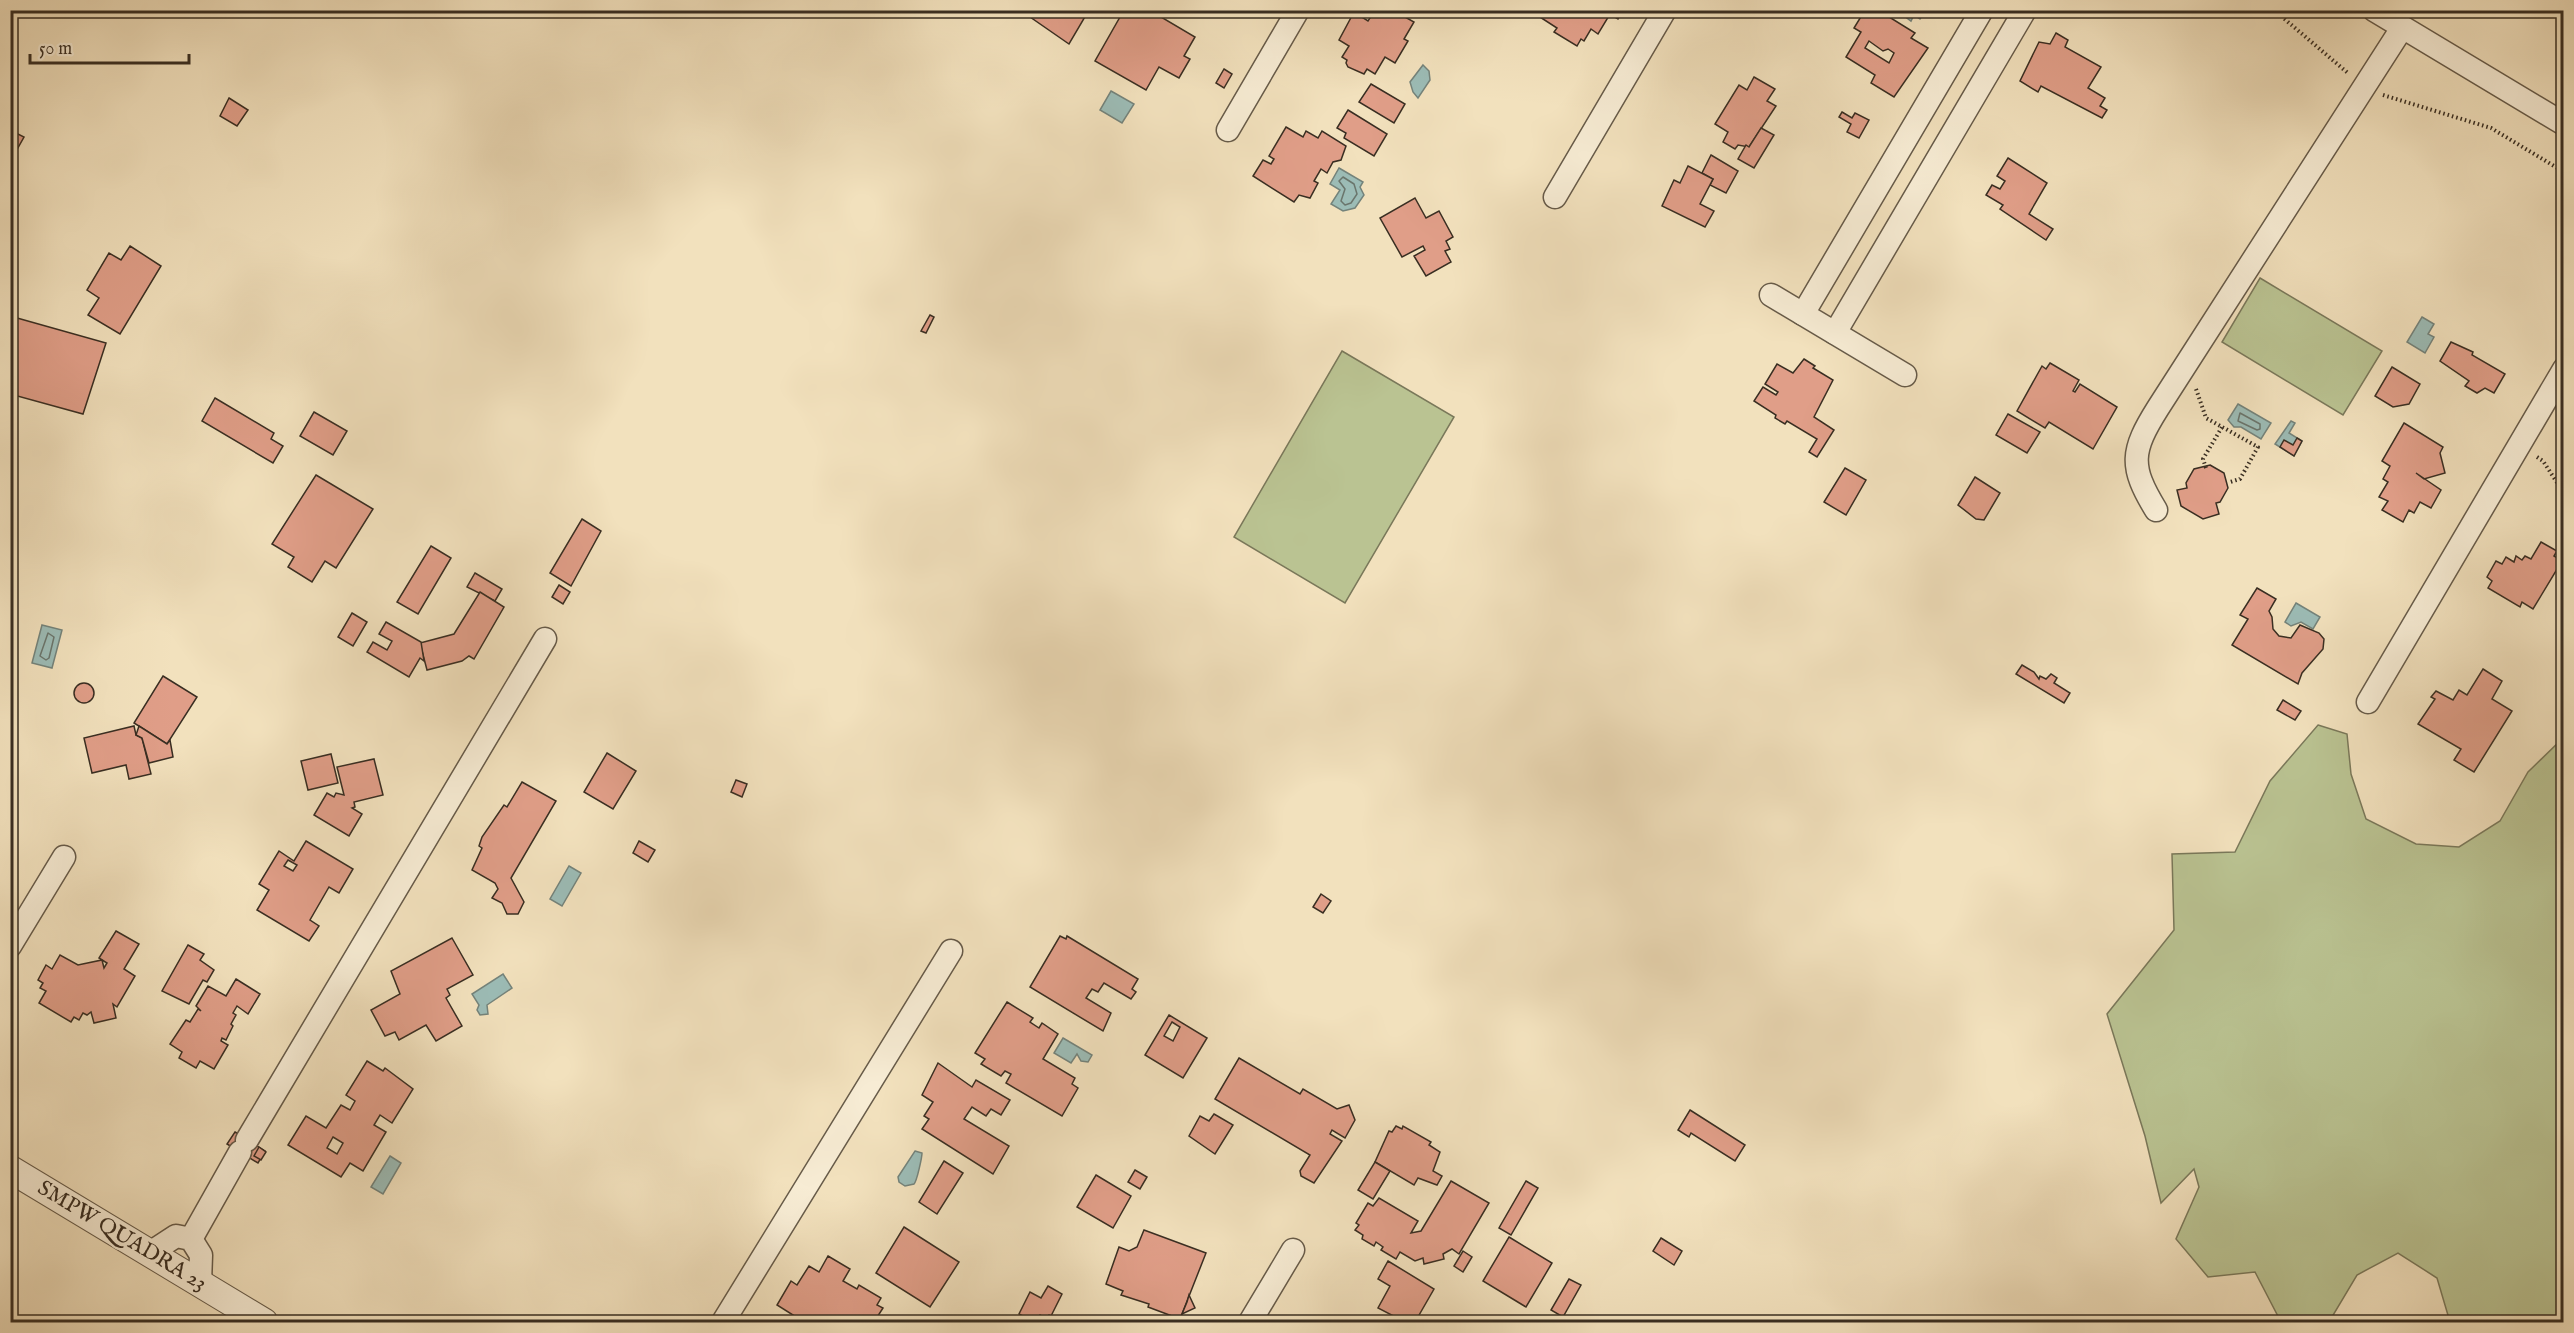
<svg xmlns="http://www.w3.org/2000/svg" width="2574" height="1333" font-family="'IM FELL English',serif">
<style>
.green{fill:#bac392;stroke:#7a785a;stroke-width:1.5}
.water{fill:#9cbcb6;stroke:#74837b;stroke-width:1.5}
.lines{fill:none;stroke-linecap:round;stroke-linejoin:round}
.shore{stroke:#6a756c;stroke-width:1.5}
.building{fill:#e09e88;stroke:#392e22;stroke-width:1.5;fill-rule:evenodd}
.minor-casing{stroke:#675b49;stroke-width:25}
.tertiary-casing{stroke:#675b49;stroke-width:29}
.path{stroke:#392e22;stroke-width:4;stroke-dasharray:1.5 3;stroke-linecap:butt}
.minor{stroke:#f7ecd4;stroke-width:22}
.tertiary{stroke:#f7ecd4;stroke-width:27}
.labels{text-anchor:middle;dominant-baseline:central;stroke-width:4.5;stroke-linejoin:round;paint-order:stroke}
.street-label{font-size:22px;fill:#392e22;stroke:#f7ecd4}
</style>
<rect width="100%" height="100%" fill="#f2e1bd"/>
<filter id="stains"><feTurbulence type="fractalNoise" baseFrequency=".00333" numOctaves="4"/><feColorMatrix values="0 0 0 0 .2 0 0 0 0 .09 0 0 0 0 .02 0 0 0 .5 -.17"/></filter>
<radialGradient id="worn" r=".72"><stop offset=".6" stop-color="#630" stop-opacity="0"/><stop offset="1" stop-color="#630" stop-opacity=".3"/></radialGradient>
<g class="green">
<path d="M2260,278L2382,351L2343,415L2222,342Z"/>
<path d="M1342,351L1454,417L1345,603L1234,537Z"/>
<path d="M2318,725L2347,734L2351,774L2366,819L2416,844L2459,847L2500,821L2528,772L2563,738V1322H2450L2437,1278L2398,1253L2357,1275L2329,1322H2281L2255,1272L2208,1277L2176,1239L2199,1187L2194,1169L2161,1203L2145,1136L2107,1014L2174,930L2172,854L2235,852L2270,781Z"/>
</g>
<g class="water">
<path d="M1902,11V10L1925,11L1920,19L1914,15L1911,21L1900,13Z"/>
<path d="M1423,65L1429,71L1430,80L1418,98L1413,92L1410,82Z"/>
<path d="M1111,91L1134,104L1122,123L1100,110Z"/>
<path d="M1339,168L1363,182L1360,187L1364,195L1355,208L1343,211L1331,204L1340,190L1330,184Z"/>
<path d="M2422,317L2434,324L2428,334L2434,337L2425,353L2407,342Z"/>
<path d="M2238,404L2271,423L2261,439L2241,427H2234L2228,420Z"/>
<path d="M2291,421L2295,423L2289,433L2302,441L2294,456L2275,444Z"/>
<path d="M2296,603L2320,617L2313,629L2301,622L2291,626L2285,622Z"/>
<path d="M42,625L62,630L52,668L32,663Z"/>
<path d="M569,866L581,873L562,906L550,899Z"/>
<path d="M503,974L512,988L487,1005L488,1014L480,1015L477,1010L479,1005L472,994Z"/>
<path d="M1063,1038L1092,1055L1088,1062L1081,1061L1077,1054L1071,1063L1054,1053Z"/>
<path d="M915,1151L922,1153C922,1157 917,1181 914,1184L905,1186L899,1182L898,1177Z"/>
<path d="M390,1156L401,1163L383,1194L371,1187Z"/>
</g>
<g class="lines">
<g class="shore">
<path d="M1343,177L1354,184L1357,194L1351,203L1345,205L1341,201L1345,189L1339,181Z"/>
<path d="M2240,413L2260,424V429L2257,430L2238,421Z"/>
<path d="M48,633L54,637L49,658L46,660L40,656Z"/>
</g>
</g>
<g class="building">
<path d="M1020,10H1089L1069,44Z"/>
<path d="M1124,10H1149V14L1151,11L1195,37L1184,56L1190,59L1179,78L1159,67L1146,90L1095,61Z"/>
<path d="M1367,10H1384L1389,15L1398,13L1414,22L1404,39L1408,41L1395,63L1385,57L1375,74L1367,69L1364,74L1348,67L1346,63L1347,60L1342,57L1349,46L1339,40L1354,12L1368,21L1370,18L1365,14Z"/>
<path d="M1529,10H1623L1618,19L1610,14L1598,34L1591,29L1584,41L1581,39L1577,46L1554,32L1557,28Z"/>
<path d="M1865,10H1878L1915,33L1911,38L1928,48L1894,97L1871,83L1875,75L1846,57L1861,32L1854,28ZM1869,41L1883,51L1888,49L1894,53L1889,63L1865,48Z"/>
<path d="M2056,33L2068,40L2065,47L2101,67L2088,88L2105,98L2100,106L2107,110L2102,118L2041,86L2038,92L2020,81L2039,42L2050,44Z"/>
<path d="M1224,69L1232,74L1224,88L1216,83Z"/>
<path d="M1754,77L1775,89L1767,101L1776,106L1749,147L1738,145L1735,149L1723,142L1728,132L1715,124L1739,85L1747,90Z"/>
<path d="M1371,84L1405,104L1394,123L1359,102Z"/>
<path d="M229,98L248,110L237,126L220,116Z"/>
<path d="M1348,110L1387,134L1374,156L1344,138L1346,133L1337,128Z"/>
<path d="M1842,112L1852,118L1855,113L1869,120L1859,138L1847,132L1851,124L1839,117Z"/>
<path d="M1286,127L1303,137L1306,131L1318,138L1322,131L1346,146L1341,160L1333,162L1327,173L1321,169L1314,181L1318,183L1310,198L1299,195L1294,202L1253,176L1263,160L1271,164L1274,159L1269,156Z"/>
<path d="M1761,128L1774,135L1754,168L1738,159L1746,145L1749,147Z"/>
<path d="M10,130L24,137L15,153L10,151Z"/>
<path d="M1711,155L1738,171L1726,193L1710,185L1713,179L1702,173Z"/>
<path d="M2008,158L2047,183L2029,214L2053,229L2046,240L2000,209L2003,205L1986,195L1992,185L2000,189L2005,181L1997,176Z"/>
<path d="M1688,166L1713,179L1700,204L1714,211L1705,227L1662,206L1674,180L1680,183Z"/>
<path d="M1415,198L1426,218L1439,211L1453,237L1446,241L1450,249L1445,251L1451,262L1426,276L1414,256L1425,250L1423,246L1402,257L1380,218Z"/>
<path d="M130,246L161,266L120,334L88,315L99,298L87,290L109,253L121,260Z"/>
<path d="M930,315L934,317L926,333L921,331Z"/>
<path d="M10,316L106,343L83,414L10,394Z"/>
<path d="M2451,342L2473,352L2472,355L2505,374L2494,393L2485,388L2477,393L2465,386L2469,381L2440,361Z"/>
<path d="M1804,359L1815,366L1813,368L1833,380L1814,417L1834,430L1817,457L1809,452L1817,439L1787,421L1785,424L1775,418L1776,415L1754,401L1763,387L1776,395L1778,392L1765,384L1777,364L1793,373Z"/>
<path d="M2050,363L2079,380L2073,391L2075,392L2080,384L2117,407L2093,449L2049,422L2045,428L2017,411L2042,366L2046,369Z"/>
<path d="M2392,367L2420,384L2409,404L2393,407L2375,396Z"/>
<path d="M215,398L274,433L271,439L283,446L273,463L202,421Z"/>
<path d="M314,412L347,431L333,455L300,436Z"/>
<path d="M2008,414L2040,432L2027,453L1996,435Z"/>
<path d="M2404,423L2443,447L2440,453L2445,473L2424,479L2416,473L2441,490L2431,508L2420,502L2414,513L2409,510L2403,522L2382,510L2388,501L2379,497L2388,482L2383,479L2390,466L2382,461Z"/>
<path d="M2297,438L2302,441L2294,456L2280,447L2284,440L2293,445Z"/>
<path d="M2210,465L2224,473L2228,488L2220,502L2216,503L2219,514L2203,519L2181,506L2177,490L2187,488L2186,483L2194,469Z"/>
<path d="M1845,468L1866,480L1846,515L1824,502Z"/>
<path d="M316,475L373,509L336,568L325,561L312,582L288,567L294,557L272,544Z"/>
<path d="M1975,477L2000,493L1984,520L1976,519L1958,505Z"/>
<path d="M582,519L601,531L571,586L550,573Z"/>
<path d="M2541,542L2557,551L2554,556L2562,561L2533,609L2522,602L2520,607L2488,588L2492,581L2487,577L2496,561L2502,564L2506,557L2514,562L2516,556L2522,560L2525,556L2531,559Z"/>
<path d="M431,546L451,558L418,614L397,602Z"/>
<path d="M475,573L502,589L495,601L467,587Z"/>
<path d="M559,585L570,592L563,604L552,597Z"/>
<path d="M2257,588L2276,599L2269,611L2272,617L2273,629L2279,636L2291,638L2300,625L2319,633L2324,639L2323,649L2302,673L2298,684L2232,645L2248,619L2240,615Z"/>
<path d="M480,592L504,607L474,659L469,656L462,661L427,670L420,643L454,634Z"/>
<path d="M352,613L367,622L353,646L338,637Z"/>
<path d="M386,622L421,642L424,661L420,658L409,677L367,652L373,642L387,650L392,641L379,634Z"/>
<path d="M2022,665L2034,672L2039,679L2040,676L2046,679L2051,674L2057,678L2054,683L2070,693L2064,703L2016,674Z"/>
<path d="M2483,669L2502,681L2492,699L2512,711L2474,772L2454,760L2461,749L2418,724L2435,699L2431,697L2436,691L2453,700L2459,690L2467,695Z"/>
<path d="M163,676L197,697L167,744L134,723Z"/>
<circle cx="84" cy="693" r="10"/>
<path d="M2283,700L2301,711L2295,720L2277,710Z"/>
<path d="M134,726L136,735L142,738L151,774L129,779L126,765L92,773L84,738Z"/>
<path d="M139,726L167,744L170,740L173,757L149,763L142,738L136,735Z"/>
<path d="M607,753L636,771L613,809L584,792Z"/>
<path d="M331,754L338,783L308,790L301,761Z"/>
<path d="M374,759L383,795L354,802L355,807L352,808L362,814L349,836L314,815L327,793L334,797L336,793L344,795L337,767Z"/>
<path d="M736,780L747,784L742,797L731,792Z"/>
<path d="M522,782L556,801L511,878L524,902L518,914H507L502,903L492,898L498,889L495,883L472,870L482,848L479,846L482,837L504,805L507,807Z"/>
<path d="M306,841L353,869L339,893L329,887L310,920L319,926L309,941L257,910L269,890L259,884L279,851L294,861ZM288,860L297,865L293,871L284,866Z"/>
<path d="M639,841L655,850L648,862L633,853Z"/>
<path d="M1321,894L1331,901L1323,913L1313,907Z"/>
<path d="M116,931L139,944L124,969L135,976L117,1007L113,1004L116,1018L94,1023L91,1012L87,1015L83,1013L79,1020L74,1017L71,1022L39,1003L46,991L40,988L43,983L38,980L46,965L52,969L60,955L78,965L102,960L104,968L107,963L99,958Z"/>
<path d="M1060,936L1066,939L1067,936L1138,979L1132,989L1136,992L1131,999L1104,983L1098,992L1092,989L1086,998L1111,1013L1103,1031L1030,987Z"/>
<path d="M452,938L473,975L447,989L450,995L446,998L462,1026L436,1041L426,1025L399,1040L395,1032L385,1036L371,1010L400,994L391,971Z"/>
<path d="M188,945L204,954L200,960L214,970L207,982L203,980L189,1004L162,991Z"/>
<path d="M236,979L260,994L248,1014L237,1006L233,1013L236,1015L231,1024L233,1026L226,1040L222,1038L221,1041L228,1045L214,1069L200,1061L196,1068L179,1058L182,1052L170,1044L186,1020L190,1022L198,1009L201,1011L196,1006L208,986L226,996Z"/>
<path d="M1007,1002L1033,1018L1030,1022L1039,1028L1042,1023L1058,1034L1043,1059L1075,1078L1072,1084L1078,1088L1062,1116L1006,1083L1011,1074L1005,1071L1001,1076L981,1064L985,1059L975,1053Z"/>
<path d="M1169,1015L1207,1038L1183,1078L1145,1055ZM1172,1022L1180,1027L1173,1041L1164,1036Z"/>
<path d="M1239,1058L1300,1094L1303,1089L1337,1109L1349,1105L1355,1120L1345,1138L1332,1130L1330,1134L1342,1141L1314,1183L1301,1176L1300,1171L1310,1155L1215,1099Z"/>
<path d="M367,1061L383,1071L385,1068L413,1089L392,1123L380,1115L374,1125L386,1132L363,1171L350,1163L341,1177L288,1145L306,1116L326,1128L341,1105L350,1110L355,1101L346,1095ZM333,1137L343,1143L337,1154L327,1148Z"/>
<path d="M938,1063L972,1087L976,1080L1010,1100L1001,1115L991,1109L986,1116L972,1107L964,1119L1009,1146L993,1174L922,1129L929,1119L924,1116L933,1102L922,1095Z"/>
<path d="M1690,1110L1745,1145L1735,1161L1691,1133L1689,1137L1678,1130Z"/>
<path d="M1214,1114L1233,1125L1215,1154L1189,1136L1200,1116L1209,1121Z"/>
<path d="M1396,1126L1402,1129L1403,1126L1431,1142L1429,1145L1440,1152L1433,1171L1442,1176L1437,1185L1418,1178L1414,1185L1375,1162L1389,1131L1392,1132Z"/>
<path d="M235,1132L265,1151L258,1163L227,1144Z"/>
<path d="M259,1147L266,1152L261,1160L254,1156Z"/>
<path d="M944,1161L963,1173L937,1214L919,1202Z"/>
<path d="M1375,1162L1390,1171L1373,1199L1358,1190Z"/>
<path d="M1135,1170L1147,1177L1140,1189L1128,1182Z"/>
<path d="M1096,1175L1131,1196L1113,1228L1077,1207Z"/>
<path d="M1451,1181L1489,1203L1459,1254L1452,1249L1443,1254L1444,1259L1424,1264L1423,1258L1415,1261L1400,1252L1396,1259L1381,1250L1383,1247L1376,1242L1374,1246L1362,1239L1363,1235L1355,1230L1359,1225L1356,1223L1368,1203L1373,1206L1379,1198L1418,1221L1411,1233L1421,1231Z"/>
<path d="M1526,1181L1538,1188L1511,1235L1499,1228Z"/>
<path d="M904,1227L959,1262L930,1307L876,1273Z"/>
<path d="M1144,1230L1206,1253L1180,1319L1148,1307L1149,1304L1121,1295L1123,1291L1106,1284L1119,1247L1129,1251L1137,1247Z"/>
<path d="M1509,1237L1552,1263L1526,1307L1483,1281Z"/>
<path d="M1661,1238L1682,1251L1674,1265L1653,1251Z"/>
<path d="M1463,1251L1472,1257L1463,1272L1454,1266Z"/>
<path d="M828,1256L850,1269L843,1281L857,1289L859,1285L881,1298L877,1305L883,1308L874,1322H804L777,1305L791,1281L797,1285L809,1266L819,1272Z"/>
<path d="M1388,1261L1434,1289L1415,1322H1405L1378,1308L1390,1286L1378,1279Z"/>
<path d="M1569,1279L1581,1285L1563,1317L1551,1310Z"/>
<path d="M1048,1286L1062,1294L1051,1316L1049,1315L1047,1319L1040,1315L1034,1322L1019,1314L1030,1292L1041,1298Z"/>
<path d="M1189,1295L1195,1308L1182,1314L1187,1302Z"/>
</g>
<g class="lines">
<defs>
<g id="minor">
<path d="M2374,10L2564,124"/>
<path d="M1228,130L1298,10"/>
<path d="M1555,197L1665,10"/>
<path d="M1771,295L1905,375"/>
<path d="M1803,314L1982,10"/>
<path d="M1835,333L2025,10"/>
<path d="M2156,510C2129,466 2131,451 2158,408L2402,28"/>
<path d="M2368,702L2564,369"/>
<path d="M10,946L64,857"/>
<path d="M247,1140L545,639"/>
<path d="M191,1239L240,1152"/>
<path d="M150,1253L176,1236L191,1239L201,1255L200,1283"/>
<path d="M723,1322L951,951"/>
<path d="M1250,1322L1293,1250"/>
</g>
<path id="tertiary" d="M10,1169L264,1322"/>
</defs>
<use href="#minor" class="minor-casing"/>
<use href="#tertiary" class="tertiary-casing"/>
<g class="path">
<path d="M2274,10L2349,74"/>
<path d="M2383,95L2491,128L2564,172"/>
<path d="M2196,389L2206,418L2258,447L2240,479L2230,482"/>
<path d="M2537,457L2543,461L2564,493"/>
<path d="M2206,468L2203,459L2222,427"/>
</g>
<use href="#minor" class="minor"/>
<use href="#tertiary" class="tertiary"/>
</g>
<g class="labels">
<g class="street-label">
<text transform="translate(122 1236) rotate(31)">SMPW QUADRA 23</text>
</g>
</g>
<rect width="2574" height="1333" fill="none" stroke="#f2e1bd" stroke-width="36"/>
<rect x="12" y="12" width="2550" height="1309" fill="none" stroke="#392e22" stroke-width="3"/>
<rect x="18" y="18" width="2538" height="1297" fill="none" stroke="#392e22" stroke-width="1.5"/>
<path d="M30 54v9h159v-9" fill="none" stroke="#392e22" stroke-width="3"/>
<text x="39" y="54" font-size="18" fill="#392e22" stroke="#f7ecd4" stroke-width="4.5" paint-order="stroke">50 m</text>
<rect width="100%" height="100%" filter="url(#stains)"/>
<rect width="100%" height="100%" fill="url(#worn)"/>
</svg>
